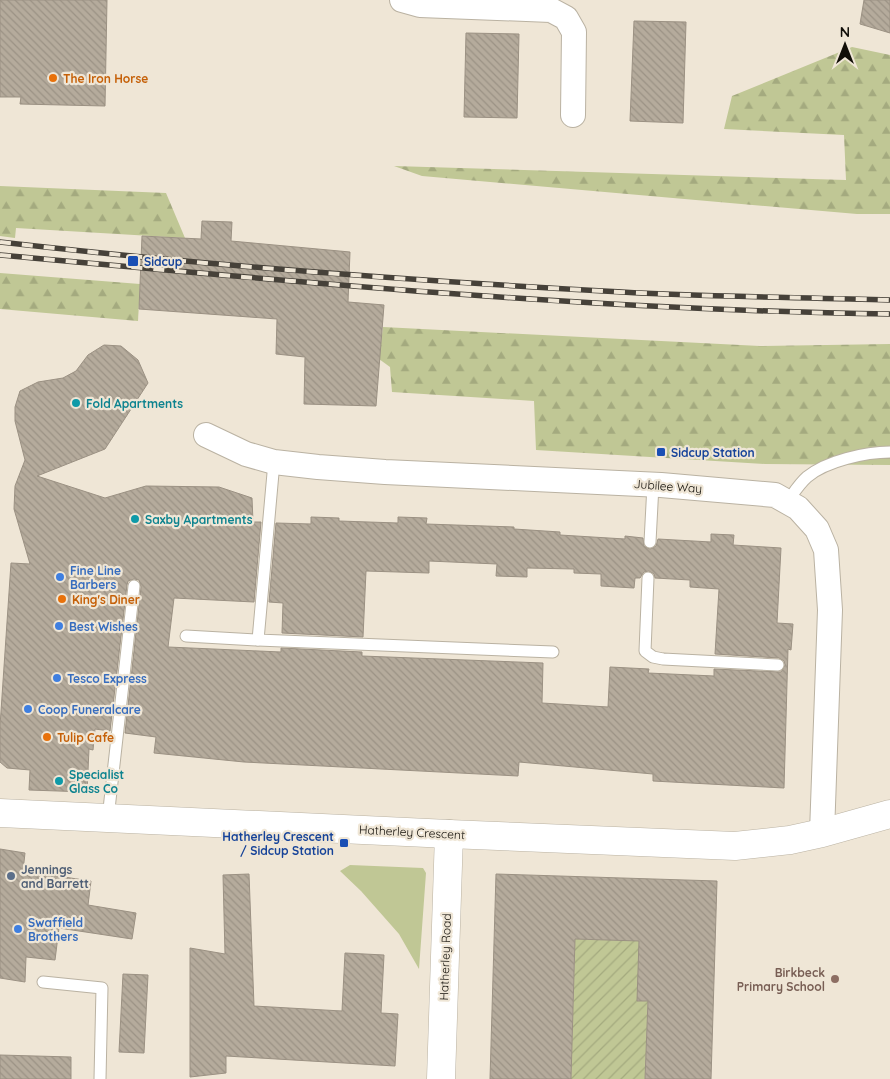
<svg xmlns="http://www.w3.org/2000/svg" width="890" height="1079" font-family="Quicksand,sans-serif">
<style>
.grass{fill:#c0c795}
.forest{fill:url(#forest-firs)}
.garden{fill:url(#garden-furrows)}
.building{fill:url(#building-back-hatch);stroke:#9b9183}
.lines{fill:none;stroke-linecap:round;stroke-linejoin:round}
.service-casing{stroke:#bab2a2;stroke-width:13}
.minor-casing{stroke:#bab2a2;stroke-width:26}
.tertiary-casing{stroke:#bab2a2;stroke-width:29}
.service{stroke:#fff;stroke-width:11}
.minor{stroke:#fff;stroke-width:24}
.tertiary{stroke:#fff;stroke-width:28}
.rail-casing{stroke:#464139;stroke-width:5.5}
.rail{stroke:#efe6d6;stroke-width:4;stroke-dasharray:11;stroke-linecap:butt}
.food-dot{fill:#e8710a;stroke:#efe6d6;stroke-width:2}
.transit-dot{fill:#1a4fb4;stroke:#efe6d6;stroke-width:2}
.culture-dot{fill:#0f9aa8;stroke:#efe6d6;stroke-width:2}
.shop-dot{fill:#3f7fe0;stroke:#efe6d6;stroke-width:2}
.service-dot{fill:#5c6f8a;stroke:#efe6d6;stroke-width:2}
.education-dot{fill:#8d6e63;stroke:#efe6d6;stroke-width:2}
.labels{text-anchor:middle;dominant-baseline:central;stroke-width:4.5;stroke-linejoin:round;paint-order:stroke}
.food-label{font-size:12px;font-weight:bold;fill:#c56008;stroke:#efe6d6;text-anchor:start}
.transit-label{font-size:12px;font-weight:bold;fill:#164399;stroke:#efe6d6;text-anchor:start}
.culture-label{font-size:12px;font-weight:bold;fill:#0d838f;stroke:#efe6d6;text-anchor:start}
.street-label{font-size:12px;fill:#110e08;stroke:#efe6d6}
.shop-label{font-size:12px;font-weight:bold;fill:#366cbe;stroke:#efe6d6;text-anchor:start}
.service-label{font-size:12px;font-weight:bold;fill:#4e5e75;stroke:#efe6d6;text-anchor:start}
.education-label{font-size:12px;font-weight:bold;fill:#785e54;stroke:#efe6d6;text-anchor:end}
</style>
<defs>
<pattern id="forest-firs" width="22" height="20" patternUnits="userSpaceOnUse" patternTransform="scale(1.25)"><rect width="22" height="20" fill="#c0c795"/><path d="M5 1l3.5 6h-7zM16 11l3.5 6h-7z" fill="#a4aa7f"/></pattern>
<pattern id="garden-furrows" width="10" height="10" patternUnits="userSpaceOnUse" patternTransform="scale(1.25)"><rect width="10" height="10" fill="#c0c795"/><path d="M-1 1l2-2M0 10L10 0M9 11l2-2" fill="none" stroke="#a4aa7f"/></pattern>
<pattern id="building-back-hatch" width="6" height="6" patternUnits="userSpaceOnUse" patternTransform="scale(1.25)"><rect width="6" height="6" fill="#b5ab9c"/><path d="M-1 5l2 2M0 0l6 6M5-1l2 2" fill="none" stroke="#9b9285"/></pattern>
</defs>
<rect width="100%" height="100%" fill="#efe6d6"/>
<path class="grass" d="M350,865L423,868L426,873L419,969L399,934L361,891L340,871Z"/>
<g class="forest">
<path d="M852,47L890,55V214H857L422,176L394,166L846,180L844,135L724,129L732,96Z"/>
<path d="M0,186L166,193L185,238L16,228L15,238L0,236Z"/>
<path d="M0,273L140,284L138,321L0,309Z"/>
<path d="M383,327L760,346L890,344V465L765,464L536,450L534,401L392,392L390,367L379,359Z"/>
</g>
<path class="garden" d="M575,939L663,941L638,1001H648L645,1079H571Z"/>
<g class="building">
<path d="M0,0H107L105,106L20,104L21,97H0Z"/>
<path d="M864,0H890V33L860,24Z"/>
<path d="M634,21L686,22L683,123L630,121Z"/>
<path d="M466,33L519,34L517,118L464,117Z"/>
<path d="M202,221L232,222L231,241L350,252L348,302L384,305L376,406L304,404L305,357L276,354L277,319L139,309L142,236L201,239Z"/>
<path d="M104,345L121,346L138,360L148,383L105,449L37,476L105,498L146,486L219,487L252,498L253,522H261L254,602L174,598L168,647L281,652V648L362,652V656L543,663L542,703L608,707L610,667L649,669L648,673L714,676V669L781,672L785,665L784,661L779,658L715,654L719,589L690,587V580L655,578L654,574L649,571L644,572L640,578H635L634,588L601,586V574L574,573V569L527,568V577L496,576L497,564L429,561V573L366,571L363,637L282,633L283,603L269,602L276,523L311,524V517L339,518V521L398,523V517L427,518L426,524L514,527V529L560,532V535L625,539V536L643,538L644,546L650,549L656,546L658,539L711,542V534L734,535L733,545L781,548L777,623L793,624L791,650L788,649L784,788L653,781V774L519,762L518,776L244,762L154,753L156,737L125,733L141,587L139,580L134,579L128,581L127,585L110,731L95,729L93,750L89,749L87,792L29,790L30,770L7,768L0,762V726L11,563L30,564L14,509L15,486L25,460L15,421V407L20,391L38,382L63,378L76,371L88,355Z"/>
<path d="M0,849L25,853L23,871L91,881L88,905L136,913L132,939L59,928L55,960L26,957L25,982L0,978Z"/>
<path d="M249,874L254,1006L342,1011L345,953L384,955L381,1013L398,1014L395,1066L226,1056V1073L190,1077V948L225,954L223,875Z"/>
<path d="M496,874L717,881L711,1079H645L648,1001H637L639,941L575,939L571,1079H490Z"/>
<path d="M123,974L148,975L144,1053L119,1052Z"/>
<path d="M0,1055L71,1057V1079H0Z"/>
</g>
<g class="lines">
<defs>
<g id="service">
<path d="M274,462L258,640L553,652"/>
<path d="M787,502C793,494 799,484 807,477C826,461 866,452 890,452"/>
<path d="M650,542L653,485"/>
<path d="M648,578L645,651L653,657L663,659L778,665"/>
<path d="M186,636L258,640"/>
<path d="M108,818L134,586"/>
<path d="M43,982L102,988L100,1079"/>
</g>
<g id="minor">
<path d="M402,0L420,5L551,10L566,18L574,32L573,115"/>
<path d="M206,435L246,454L274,462L318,467L385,472L661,485L775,495L798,508L817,529L826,550L830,610L822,833"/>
</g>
<g id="tertiary">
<path d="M0,813L449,834L735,846L790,840L822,833L890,814"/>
<path d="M441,1079L449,834"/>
</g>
</defs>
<use href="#service" class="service-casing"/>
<use href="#minor" class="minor-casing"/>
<use href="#tertiary" class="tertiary-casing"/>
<use href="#service" class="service"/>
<use href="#minor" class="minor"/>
<use href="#tertiary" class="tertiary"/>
<defs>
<g id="rail">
<path d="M0,242C200,265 402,280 603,291C699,297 794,297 890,300"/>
<path d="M0,255C296,282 593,310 890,314"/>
</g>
</defs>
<use href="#rail" class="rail-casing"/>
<use href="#rail" class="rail"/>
</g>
<g class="food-dot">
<circle cx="53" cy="78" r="5"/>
<circle cx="62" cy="599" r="5"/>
<circle cx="47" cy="737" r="5"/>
</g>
<g class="transit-dot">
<rect x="127" y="255" width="12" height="12" rx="2.5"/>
<rect x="656" y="447" width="10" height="10" rx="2.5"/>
<rect x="339" y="838" width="10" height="10" rx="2.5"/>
</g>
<g class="culture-dot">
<circle cx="76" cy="403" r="5"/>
<circle cx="135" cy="519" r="5"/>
<circle cx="59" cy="781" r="5"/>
</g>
<g class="shop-dot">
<circle cx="60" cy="577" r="5"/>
<circle cx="59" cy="626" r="5"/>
<circle cx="57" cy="678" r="5"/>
<circle cx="28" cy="709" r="5"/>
<circle cx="18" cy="929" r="5"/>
</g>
<circle class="service-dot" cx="11" cy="876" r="5"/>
<circle class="education-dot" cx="835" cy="979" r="5"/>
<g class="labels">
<g class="food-label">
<text x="63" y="78">The Iron Horse</text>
<text x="72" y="599">King's Diner</text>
<text x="57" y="737">Tulip Cafe</text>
</g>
<g class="transit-label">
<text x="144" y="261">Sidcup</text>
<text x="671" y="452">Sidcup Station</text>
<text x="334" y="836" text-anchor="end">Hatherley Crescent<tspan x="334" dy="14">/ Sidcup Station</tspan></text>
</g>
<g class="culture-label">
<text x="86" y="403">Fold Apartments</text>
<text x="145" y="519">Saxby Apartments</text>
<text x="69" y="774">Specialist<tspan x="69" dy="14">Glass Co</tspan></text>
</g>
<g class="street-label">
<text transform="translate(668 486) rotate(4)">Jubilee Way</text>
<text transform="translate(412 832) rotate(3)">Hatherley Crescent</text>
<text transform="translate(445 957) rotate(-88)">Hatherley Road</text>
</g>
<g class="shop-label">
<text x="70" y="570">Fine Line<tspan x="70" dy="14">Barbers</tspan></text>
<text x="69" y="626">Best Wishes</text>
<text x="67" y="678">Tesco Express</text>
<text x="38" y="709">Coop Funeralcare</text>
<text x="28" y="922">Swaffield<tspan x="28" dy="14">Brothers</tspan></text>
</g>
<g class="service-label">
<text x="21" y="869">Jennings<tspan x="21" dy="14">and Barrett</tspan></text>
</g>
<g class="education-label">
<text x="825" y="972">Birkbeck<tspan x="825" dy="14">Primary School</tspan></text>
</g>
</g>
<g transform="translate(845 45)" stroke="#efe6d6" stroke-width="4" paint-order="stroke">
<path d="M0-4L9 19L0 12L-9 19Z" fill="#110e08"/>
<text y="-8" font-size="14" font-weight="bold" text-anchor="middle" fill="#110e08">N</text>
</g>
</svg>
